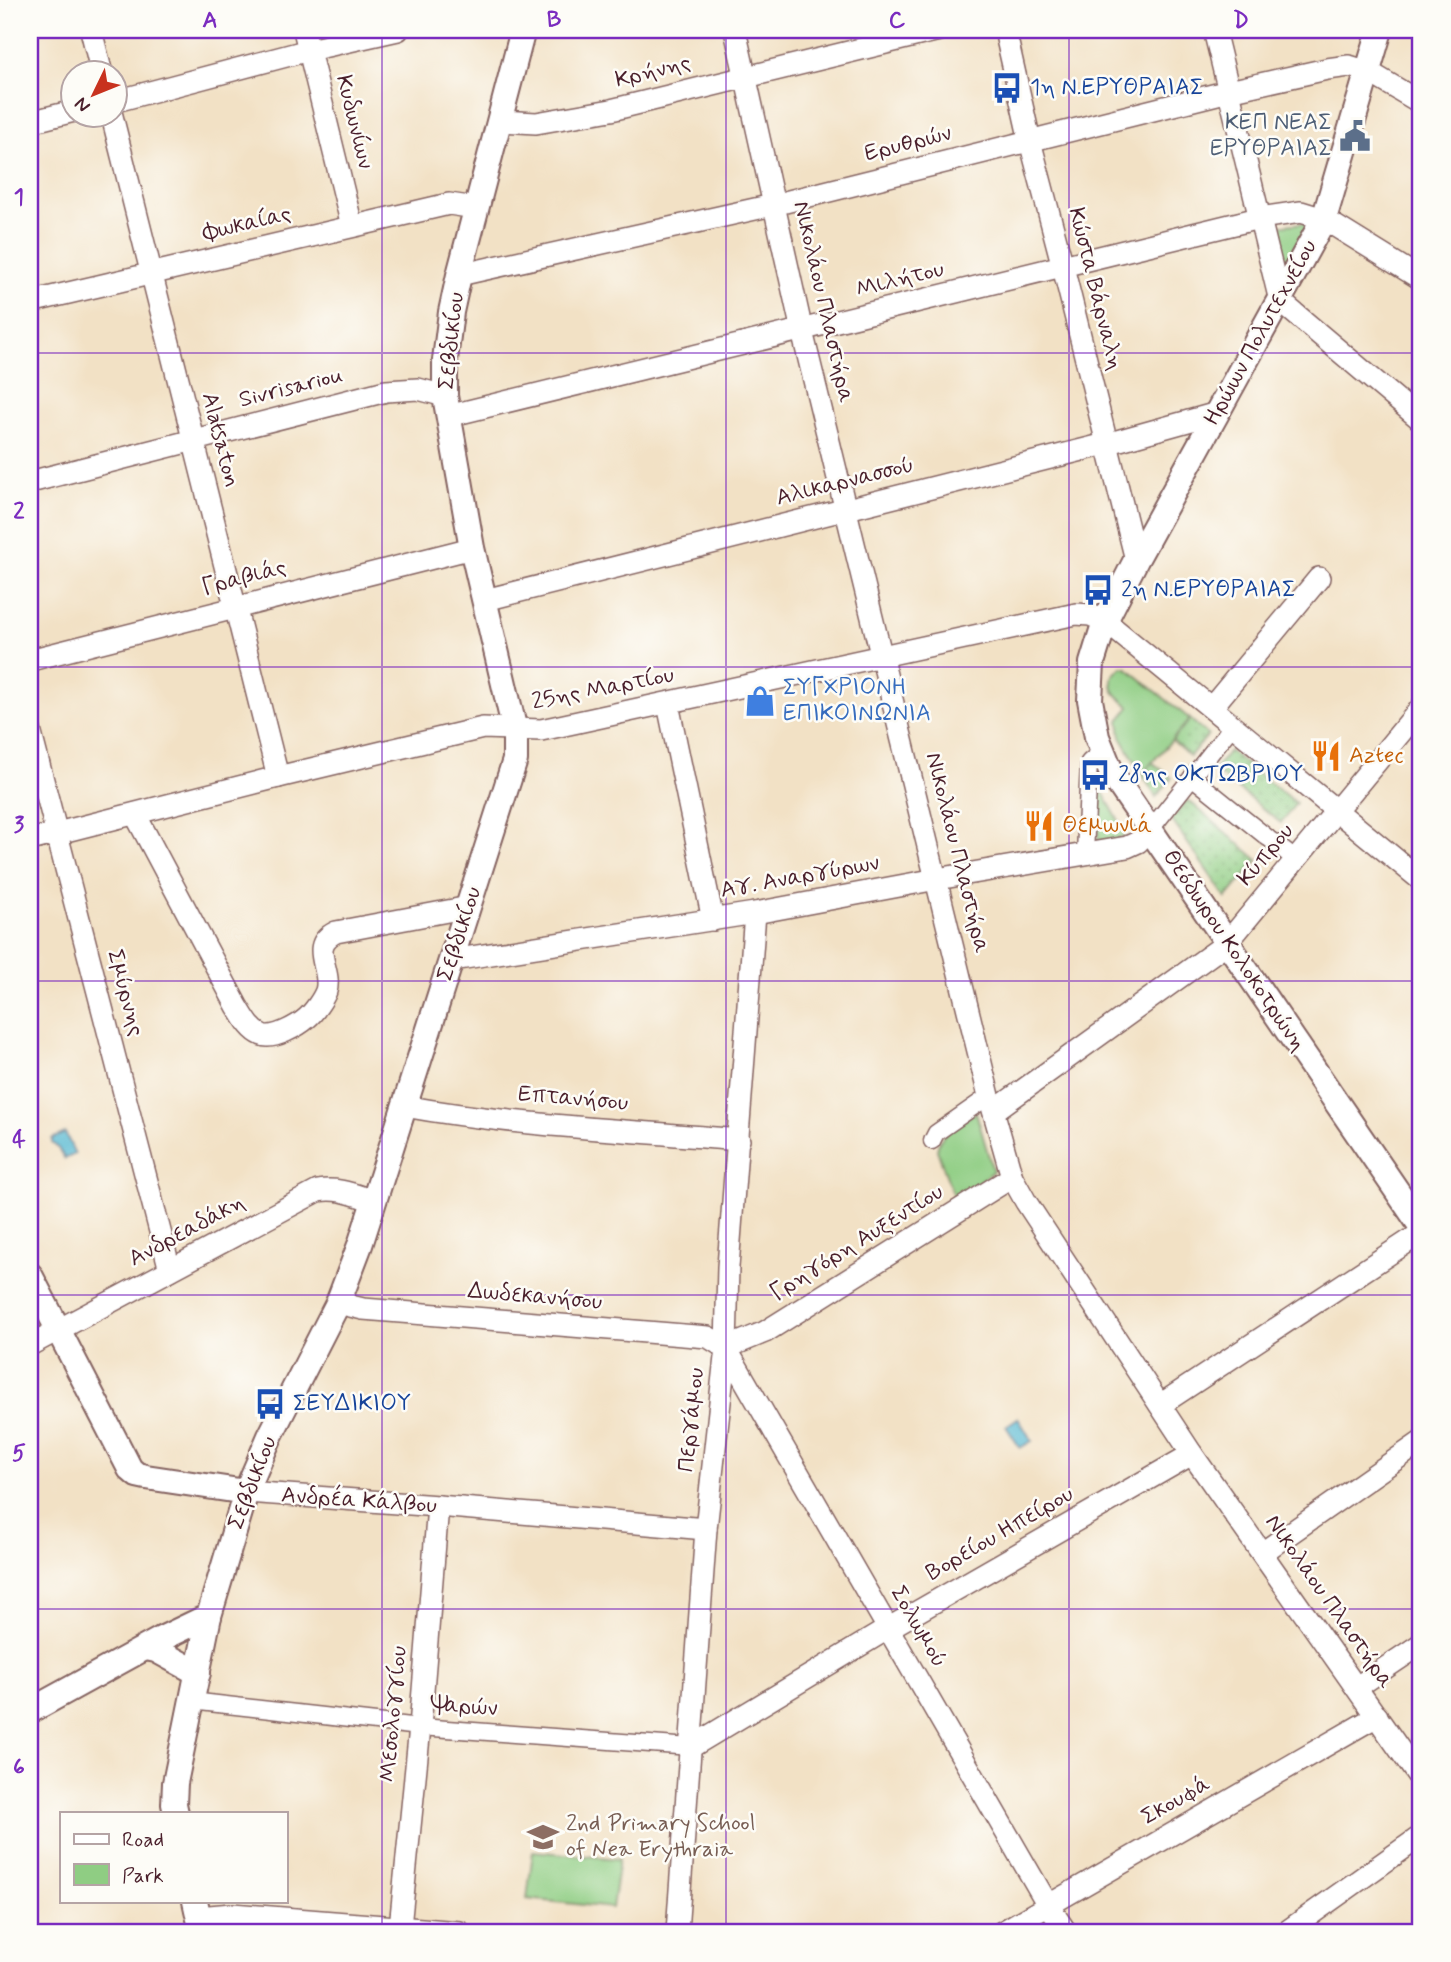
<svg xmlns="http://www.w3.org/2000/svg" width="1451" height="1962" font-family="Mynerve,sans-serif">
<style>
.grass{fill:url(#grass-dots);stroke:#6c7657;stroke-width:2}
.green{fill:#8fcd83;stroke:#6c7657;stroke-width:2}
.water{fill:#52b7d1;stroke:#4e6b7e;stroke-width:2}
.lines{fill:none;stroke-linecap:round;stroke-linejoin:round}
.pedestrian-casing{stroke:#856361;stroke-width:19}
.minor-casing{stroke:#856361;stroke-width:24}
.tertiary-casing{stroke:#856361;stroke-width:28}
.pedestrian{stroke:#fff;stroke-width:16}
.minor{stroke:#fff;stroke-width:21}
.tertiary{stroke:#fff;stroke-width:24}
.grid{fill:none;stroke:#7b2cbf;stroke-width:2;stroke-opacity:0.55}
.labels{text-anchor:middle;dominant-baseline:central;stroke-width:5;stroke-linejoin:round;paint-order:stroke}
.street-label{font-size:23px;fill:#4a1f2b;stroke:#fdfcf7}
.transit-label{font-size:23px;fill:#164399;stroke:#fdfcf7;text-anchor:start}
.service-label{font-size:23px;fill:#4e5e75;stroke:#fdfcf7;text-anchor:end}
.shop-label{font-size:23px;fill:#366cbe;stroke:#fdfcf7;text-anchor:start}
.food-label{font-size:23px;fill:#c56008;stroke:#fdfcf7;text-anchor:start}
.education-label{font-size:23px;fill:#785e54;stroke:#fdfcf7;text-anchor:start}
.neatline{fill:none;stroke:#7b2cbf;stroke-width:2.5}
.grid-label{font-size:23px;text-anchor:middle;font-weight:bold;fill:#7b2cbf}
</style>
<defs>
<pattern id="grass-dots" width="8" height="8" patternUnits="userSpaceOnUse" patternTransform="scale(1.75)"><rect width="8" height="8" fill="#8fcd83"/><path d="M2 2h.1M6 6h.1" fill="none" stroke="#77a66b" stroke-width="1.8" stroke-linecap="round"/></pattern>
</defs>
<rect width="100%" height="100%" fill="#fdfcf7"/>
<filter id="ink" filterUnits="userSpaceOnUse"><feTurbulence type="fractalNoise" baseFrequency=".0143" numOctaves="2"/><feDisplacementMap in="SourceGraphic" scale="14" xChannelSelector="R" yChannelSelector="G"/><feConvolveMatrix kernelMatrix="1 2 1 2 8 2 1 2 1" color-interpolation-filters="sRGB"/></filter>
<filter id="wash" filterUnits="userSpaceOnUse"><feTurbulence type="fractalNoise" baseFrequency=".00686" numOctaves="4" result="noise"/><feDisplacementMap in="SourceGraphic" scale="28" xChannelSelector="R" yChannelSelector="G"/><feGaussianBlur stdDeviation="1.57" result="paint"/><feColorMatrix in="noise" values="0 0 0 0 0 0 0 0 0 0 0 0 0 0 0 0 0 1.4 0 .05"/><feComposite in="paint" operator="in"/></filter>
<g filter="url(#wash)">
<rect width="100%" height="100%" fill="#f2e1c5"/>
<g class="grass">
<path d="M1190,719L1208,735L1190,756L1172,740Z"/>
<path d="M1229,751L1296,803L1281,823L1214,770Z"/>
<path d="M1152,762L1172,778L1156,797L1142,774Z"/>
<path d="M1188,800L1258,860L1226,898L1171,819Z"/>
</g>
<g class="green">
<path d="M1304,223L1307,226L1285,265L1283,264L1274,228L1275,226Z"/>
<path d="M1122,667L1127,668L1190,719L1142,774L1121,737L1119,720L1130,707C1119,697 1108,692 1113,675Z"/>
<path d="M1097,782L1125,832L1124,837L1098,844Z"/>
<path d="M976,1112L993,1171L955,1200L937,1150C939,1131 961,1122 976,1112Z"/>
<path d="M533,1851L619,1859L612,1908L527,1899Z"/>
</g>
<g class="water">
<path d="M65,1133L75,1154L65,1159L57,1147L52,1143V1139Z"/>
<path d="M1018,1418L1032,1441L1020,1448L1006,1426Z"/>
</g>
</g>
<g filter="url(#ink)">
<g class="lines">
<defs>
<g id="pedestrian">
<path d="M1192,777L1268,838"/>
<path d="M1151,829L1233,725"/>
<path d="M1272,841L1296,860"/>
<path d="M1085,854L1089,762L1102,751"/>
<path d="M932,1141L936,1133L989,1096"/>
<path d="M191,1701L420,1727L691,1747"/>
</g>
<g id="minor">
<path d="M91,30L102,74"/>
<path d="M304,30L352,226"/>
<path d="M735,30L802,331L989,1096L1012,1177L1026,1202L1192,1454L1421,1780"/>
<path d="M1005,30L1030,141L1063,267L1136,560"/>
<path d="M1214,30L1280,301L1421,420"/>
<path d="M116,101L309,50L398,30"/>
<path d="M112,116L278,777"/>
<path d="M501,121L536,123L611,110L939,30"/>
<path d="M30,122L74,111"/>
<path d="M459,275L773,205L1229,91L1327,69L1349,66L1369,72L1421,103"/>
<path d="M30,302L449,204L476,208"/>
<path d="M448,416L1259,218L1301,212L1324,219L1421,279"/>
<path d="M30,482L386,391L418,389L445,396"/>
<path d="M485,600L1106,444L1217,413"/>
<path d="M30,660L472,548"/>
<path d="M668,704L713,920"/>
<path d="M1212,707L1319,578"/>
<path d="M30,730L170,1270"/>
<path d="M135,814L237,1006C244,1017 250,1030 262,1035C273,1040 298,1026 307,1018C314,1012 323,999 326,991C333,969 307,946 336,932L469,907"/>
<path d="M30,840L278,777L483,728L541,730L1076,614L1090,615L1105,621L1421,880"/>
<path d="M452,960L755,913L937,879L1127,847L1138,842L1151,829"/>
<path d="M404,1106C514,1126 627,1130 739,1140"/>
<path d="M994,1111L1227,943L1421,708"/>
<path d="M338,1303L363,1309L708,1337L726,1348L1048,1905L1066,1932"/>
<path d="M30,1345L318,1191C338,1187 355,1195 374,1201"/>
<path d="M726,1348L765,1332L1012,1177"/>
<path d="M1160,1405L1421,1233"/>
<path d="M246,1492L438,1506L706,1529"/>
<path d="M1262,1553L1421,1442"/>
<path d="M1357,1687L1421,1644"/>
<path d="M691,1747L889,1628L1192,1454"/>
<path d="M198,1917L232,1914L460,1932"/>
<path d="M400,1927L420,1727L438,1506"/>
<path d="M677,1932L706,1529L726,1348L728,1267L755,913"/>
<path d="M1002,1932L1377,1716"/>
<path d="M1286,1932L1421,1836"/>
</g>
<g id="tertiary">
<path d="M1380,30L1324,219L1136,560L1105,621L1092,663L1090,700L1097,737L1112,774L1421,1226"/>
<path d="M30,1275L130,1469L137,1475L146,1477L246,1492"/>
<path d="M146,1648L156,1650L198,1673"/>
<path d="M30,1711L161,1639L209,1616"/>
<path d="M176,1813L174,1804L175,1783L209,1616L246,1492L270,1436L338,1303L360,1245L515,760V731L472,548L445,396V360L451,312L459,275L523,30"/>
<path d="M195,1901L202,1932"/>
</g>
</defs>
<use href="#pedestrian" class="pedestrian-casing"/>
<use href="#minor" class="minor-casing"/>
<use href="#tertiary" class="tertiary-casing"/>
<use href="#pedestrian" class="pedestrian"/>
<use href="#minor" class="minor"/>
<use href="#tertiary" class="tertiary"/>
</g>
</g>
<path class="grid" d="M382,30V1932M726,30V1932M1069,30V1932M30,353H1421M30,667H1421M30,981H1421M30,1295H1421M30,1609H1421"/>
<defs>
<symbol id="bus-bare" viewBox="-9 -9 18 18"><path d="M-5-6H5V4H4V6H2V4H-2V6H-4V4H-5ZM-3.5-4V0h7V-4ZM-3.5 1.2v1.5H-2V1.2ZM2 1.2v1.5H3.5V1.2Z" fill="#1a4fb4" stroke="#fdfcf7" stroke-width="2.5" paint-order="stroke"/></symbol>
<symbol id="civic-bare" viewBox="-9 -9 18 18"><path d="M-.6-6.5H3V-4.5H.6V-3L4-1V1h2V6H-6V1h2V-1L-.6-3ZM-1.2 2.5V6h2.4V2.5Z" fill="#5c6f8a" stroke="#fdfcf7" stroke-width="2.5" paint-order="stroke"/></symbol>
<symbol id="shop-bare" viewBox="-9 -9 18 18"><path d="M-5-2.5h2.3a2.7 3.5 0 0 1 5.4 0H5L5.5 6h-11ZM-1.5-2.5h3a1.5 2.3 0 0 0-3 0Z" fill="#3f7fe0" stroke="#fdfcf7" stroke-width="2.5" paint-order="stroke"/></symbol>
<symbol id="restaurant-bare" viewBox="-9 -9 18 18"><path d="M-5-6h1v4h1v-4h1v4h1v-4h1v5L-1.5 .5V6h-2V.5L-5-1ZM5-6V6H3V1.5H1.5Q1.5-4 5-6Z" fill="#e8710a" stroke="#fdfcf7" stroke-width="2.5" paint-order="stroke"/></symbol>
<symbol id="school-bare" viewBox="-9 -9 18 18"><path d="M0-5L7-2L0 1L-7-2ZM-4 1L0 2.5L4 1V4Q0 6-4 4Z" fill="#8d6e63" stroke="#fdfcf7" stroke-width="2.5" paint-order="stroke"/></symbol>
</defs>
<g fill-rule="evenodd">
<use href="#bus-bare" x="985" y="66" width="44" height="44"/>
<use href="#civic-bare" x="1333" y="114" width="44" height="44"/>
<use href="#bus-bare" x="1076" y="568" width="44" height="44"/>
<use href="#shop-bare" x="738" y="679" width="44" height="44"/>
<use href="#restaurant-bare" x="1304" y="734" width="44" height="44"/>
<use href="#bus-bare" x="1073" y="753" width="44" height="44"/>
<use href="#restaurant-bare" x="1017" y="804" width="44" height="44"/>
<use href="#bus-bare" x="248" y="1382" width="44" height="44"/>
<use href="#school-bare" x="521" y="1815" width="44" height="44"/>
</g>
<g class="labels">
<g class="street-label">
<text transform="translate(653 72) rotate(-14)">Κρήνης</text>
<text transform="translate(354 122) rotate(76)">Κυδωνίων</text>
<text transform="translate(908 144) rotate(-14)">Ερυθρών</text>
<text transform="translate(247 224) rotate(-13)">Φωκαίας</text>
<text transform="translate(900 280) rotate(-14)">Μιλήτου</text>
<text transform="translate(1095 289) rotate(76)">Κώστα Βάρναλη</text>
<text transform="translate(823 302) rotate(77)">Νικολάου Πλαστήρα</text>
<text transform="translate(1261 333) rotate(-61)">Ηρώων Πολυτεχνείου</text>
<text transform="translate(452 341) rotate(-84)">Σεβδικίου</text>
<text transform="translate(291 388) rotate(-14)">Sivrisariou</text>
<text transform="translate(220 440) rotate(76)">Alatsaton</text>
<text transform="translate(845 482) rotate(-14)">Αλικαρνασσού</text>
<text transform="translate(244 578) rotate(-14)">Γραβιάς</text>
<text transform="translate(603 689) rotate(-11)">25ης Μαρτίου</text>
<text transform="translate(957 853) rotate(76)">Νικολάου Πλαστήρα</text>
<text transform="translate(1266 855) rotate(-50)">Κύπρου</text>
<text transform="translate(800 877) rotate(-10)">Αγ. Αναργύρων</text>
<text transform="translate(460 934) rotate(-72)">Σεβδικίου</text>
<text transform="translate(1234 951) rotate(56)">Θεόδωρου Κολοκοτρώνη</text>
<text transform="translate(125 993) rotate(75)">Σμύρνης</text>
<text transform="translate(573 1099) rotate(5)">Επτανήσου</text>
<text transform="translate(187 1231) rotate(-28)">Ανδρεαδάκη</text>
<text transform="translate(857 1243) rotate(-32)">Γρηγόρη Αυξεντίου</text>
<text transform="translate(535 1297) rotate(5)">Δωδεκανήσου</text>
<text transform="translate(692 1420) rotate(-84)">Περγάμου</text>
<text transform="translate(253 1483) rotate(-69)">Σεβδικίου</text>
<text transform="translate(359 1501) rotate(4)">Ανδρέα Κάλβου</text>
<text transform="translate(1000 1534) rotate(-30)">Βορείου Ηπείρου</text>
<text transform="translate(1329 1602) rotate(55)">Νικολάου Πλαστήρα</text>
<text transform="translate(918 1627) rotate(60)">Σολωμού</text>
<text transform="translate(464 1707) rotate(4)">Ψαρών</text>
<text transform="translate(394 1714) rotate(-85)">Μεσολογγίου</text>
<text transform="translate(1176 1801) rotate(-30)">Σκουφά</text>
</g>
<g class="transit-label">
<text x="1030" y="88">1η Ν.ΕΡΥΘΡΑΙΑΣ</text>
<text x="1121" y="590">2η Ν.ΕΡΥΘΡΑΙΑΣ</text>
<text x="1118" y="775">28ης ΟΚΤΩΒΡΙΟΥ</text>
<text x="293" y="1404">ΣΕΥΔΙΚΙΟΥ</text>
</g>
<g class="service-label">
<text x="1332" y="123">ΚΕΠ ΝΕΑΣ<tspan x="1332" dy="26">ΕΡΥΘΡΑΙΑΣ</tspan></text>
</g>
<g class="shop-label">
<text x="783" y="688">ΣΥΓΧΡΙΟΝΗ<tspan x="783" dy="26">ΕΠΙΚΟΙΝΩΝΙΑ</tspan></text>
</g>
<g class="food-label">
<text x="1349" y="756">Aztec</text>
<text x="1062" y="826">Θεμωνιά</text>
</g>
<g class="education-label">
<text x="566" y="1824">2nd Primary School<tspan x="566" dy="26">of Nea Erythraia</tspan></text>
</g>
</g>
<rect width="1451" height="1962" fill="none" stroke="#fdfcf7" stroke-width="77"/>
<rect x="60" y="1812" width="228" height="91" fill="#fdfcf7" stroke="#b5a4a5" stroke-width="2"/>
<rect x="74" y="1834" width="35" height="10" fill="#ffffff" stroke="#b5a4a5" stroke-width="2"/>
<text x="122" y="1846" font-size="21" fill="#4a1f2b">Road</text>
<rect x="74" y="1864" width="35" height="21" fill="#8fcd83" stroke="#b5a4a5" stroke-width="2"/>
<text x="122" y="1882" font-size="21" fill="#4a1f2b">Park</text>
<g transform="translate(94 94) rotate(227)"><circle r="33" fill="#fdfcf7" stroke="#b5a4a5" stroke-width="2"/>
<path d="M0-5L12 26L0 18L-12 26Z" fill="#c8321e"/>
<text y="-10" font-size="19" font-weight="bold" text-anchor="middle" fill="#4a1f2b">N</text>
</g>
<rect x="38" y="38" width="1374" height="1886" class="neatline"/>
<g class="grid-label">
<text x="210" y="27">A</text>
<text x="554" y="27">B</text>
<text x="897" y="27">C</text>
<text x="1241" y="27">D</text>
<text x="19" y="204">1</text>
<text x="19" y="518">2</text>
<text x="19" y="832">3</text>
<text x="19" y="1146">4</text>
<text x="19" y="1460">5</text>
<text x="19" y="1774">6</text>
</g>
</svg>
